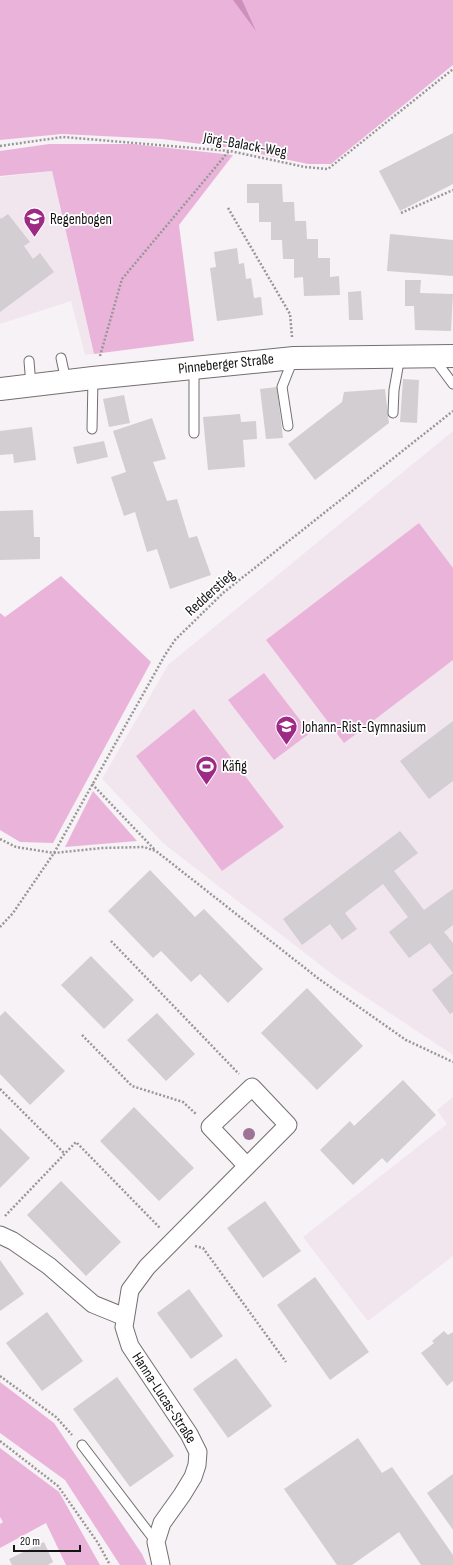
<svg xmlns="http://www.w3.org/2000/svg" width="453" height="1565" font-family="'Sofia Sans Condensed',sans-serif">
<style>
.built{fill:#f2e6ee}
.green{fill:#eab4da}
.water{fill:#cd8fbb}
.building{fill:#d2ced1}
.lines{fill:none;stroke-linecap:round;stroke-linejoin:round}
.lane-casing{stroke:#736f71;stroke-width:11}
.street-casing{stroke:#736f71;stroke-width:19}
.secondary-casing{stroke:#736f71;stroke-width:24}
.path{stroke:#999698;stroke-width:2.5;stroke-dasharray:2 2;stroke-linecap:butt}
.lane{stroke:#fff;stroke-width:9}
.street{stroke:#fff;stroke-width:17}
.secondary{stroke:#fff;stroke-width:22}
.tree{fill:#9e7496}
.labels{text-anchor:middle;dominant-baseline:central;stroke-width:3.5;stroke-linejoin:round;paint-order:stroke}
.street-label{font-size:15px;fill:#141213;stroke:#fff}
.poi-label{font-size:15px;fill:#141213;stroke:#fff;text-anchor:start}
</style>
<rect width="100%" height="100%" fill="#f7f2f5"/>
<g class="built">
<path d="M52,171L94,354L85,355L71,301L0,324V177Z"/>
<path d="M453,431V1055L337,978L163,843L102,779L168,665Z"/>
<path d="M453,1097V1256L368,1321L303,1237L447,1124L437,1110Z"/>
</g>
<g class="green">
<path d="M0,0H453V65L331,164H308L232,148L162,139L62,134L0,140Z"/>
<path d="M49,144H133L233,155L179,225L194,341L94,354L52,171L0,176V151Z"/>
<path d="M419,523L453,568V660L344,743L266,640Z"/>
<path d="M61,576L151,662L53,843L20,842L0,830V613L5,617Z"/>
<path d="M264,673L310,733L274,760L228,700Z"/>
<path d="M194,709L284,827L222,871L136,756Z"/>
<path d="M93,791L137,841L65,847Z"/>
<path d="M0,1382L54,1423L142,1554L147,1565H120L65,1480L0,1433Z"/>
<path d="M0,1448L59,1492L100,1565H66L46,1523L0,1548V1524L3,1522L0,1517Z"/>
</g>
<path class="water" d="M233,0H242L256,31Z"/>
<g class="building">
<path d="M453,133V184L400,211L379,171Z"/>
<path d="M247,184H282L283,202H294L295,221H306L307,239H318V258H330V277L339,276L340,295L304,296L303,277L294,278V259H283L282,240H271V222H259V203H247Z"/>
<path d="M8,214L30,242L24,246L33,259L40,253L54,272L0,312V217L1,219Z"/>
<path d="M390,234L453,240V276L387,271Z"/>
<path d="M237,248L239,264L244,263L246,279L251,278L254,298L261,297L263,315L217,321L210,268L216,267L214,252Z"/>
<path d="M405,280H421L420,293L453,294L451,331L415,330L414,306H405Z"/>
<path d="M361,291L363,320H349L348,292Z"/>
<path d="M403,379L419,380L417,423L400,422Z"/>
<path d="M277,387L283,438L266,439L260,389Z"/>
<path d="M385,389L389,423L315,480L288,444L342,402L344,392Z"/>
<path d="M124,395L130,423L109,427L103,399Z"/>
<path d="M240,414L241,422L256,421L257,439L243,440L245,467L208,470L203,417Z"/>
<path d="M152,418L166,459L153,462L167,501L177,499L189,538L197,536L211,575L170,589L157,549L147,552L135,512L124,516L111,477L126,472L113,431Z"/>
<path d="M32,427L36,460L14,463L13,454L0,455V431Z"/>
<path d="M104,441L108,457L77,464L73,447Z"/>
<path d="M33,510L34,537H40V559L0,560V511Z"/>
<path d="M453,721V781L429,799L400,761Z"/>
<path d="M400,831L418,853L394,871L424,910L453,889V925L444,932L453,943V1012L450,1014L432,990L453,973L430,943L409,958L389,932L408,917L383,884L345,913L357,929L342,940L330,924L302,945L283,919Z"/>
<path d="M150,870L195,917L204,909L263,969L228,1003L200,974L191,982L161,951L153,958L108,911Z"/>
<path d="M91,956L134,1000L104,1029L61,985Z"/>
<path d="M307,988L363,1046L317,1090L261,1033Z"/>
<path d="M5,1011L65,1071L30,1105L0,1074V1016Z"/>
<path d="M157,1013L195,1054L166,1081L127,1040Z"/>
<path d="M403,1080L436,1115L387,1163L382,1158L353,1185L320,1150L350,1121L354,1126Z"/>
<path d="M134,1107L194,1168L159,1201L100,1141Z"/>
<path d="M0,1128L30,1158L0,1188Z"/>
<path d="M61,1181L121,1242L86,1276L27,1215Z"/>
<path d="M265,1201L301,1251L263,1278L227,1228Z"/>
<path d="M0,1260L24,1294L0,1311Z"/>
<path d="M315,1277L369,1352L330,1380L277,1305Z"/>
<path d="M189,1289L223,1336L191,1359L157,1313Z"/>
<path d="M47,1312L83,1361L42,1391L6,1343Z"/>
<path d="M444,1331L448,1335L453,1332V1381L447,1386L421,1353L434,1343L432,1341Z"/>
<path d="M236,1358L272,1406L228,1438L193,1389Z"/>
<path d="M117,1377L174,1456L130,1487L73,1409Z"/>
<path d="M358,1438L382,1473L392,1467L453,1555V1565H421L399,1532L352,1565H337L284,1489Z"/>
<path d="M453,1474V1530L427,1493Z"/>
<path d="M44,1542L53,1562L48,1565H12L9,1559Z"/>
</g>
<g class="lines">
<defs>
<g id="lane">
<path d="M433,357L453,384"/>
<path d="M61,358L66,381"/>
<path d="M29,361L31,385"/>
<path d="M194,368V433"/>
<path d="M393,413L394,390L400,356"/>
<path d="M288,426L282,387L293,359"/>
<path d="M92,429L93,378"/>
<path d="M82,1445L156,1542"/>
</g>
<g id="street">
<path d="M0,1235L13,1241L49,1266L93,1304L125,1317"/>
<path d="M161,1565L156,1542L162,1523L182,1495L193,1477L197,1465L198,1452L189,1434L130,1346L124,1327L130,1290L147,1267L288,1125L252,1087L210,1127L247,1166"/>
</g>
<path id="secondary" d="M0,389L93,378L294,358L453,356"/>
</defs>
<use href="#lane" class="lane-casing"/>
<use href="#street" class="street-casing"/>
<use href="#secondary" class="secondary-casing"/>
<g class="path">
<path d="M0,146L63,137L230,151L305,167L328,169L453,69"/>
<path d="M228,208L290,314L292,337"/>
<path d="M401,213L453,190"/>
<path d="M100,356L122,279L229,151"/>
<path d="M92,784L155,850"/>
<path d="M0,839L16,847L54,853L102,848L144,847L156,851L319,979L406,1040L453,1062"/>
<path d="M0,927L13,913L54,853L165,655L175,640L223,593L453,411"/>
<path d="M111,941L239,1074"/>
<path d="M82,1035L132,1086L183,1102L196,1114"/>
<path d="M0,1089L65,1154"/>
<path d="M5,1216L76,1142L160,1228"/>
<path d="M195,1246L203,1248L286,1362"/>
<path d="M0,1376L56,1417L72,1435"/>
<path d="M0,1441L58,1486L98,1543L110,1565"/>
</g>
<use href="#lane" class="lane"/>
<use href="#street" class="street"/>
<use href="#secondary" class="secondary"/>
</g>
<circle class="tree" cx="249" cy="1134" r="6"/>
<defs>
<symbol id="school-pin" viewBox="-11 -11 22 30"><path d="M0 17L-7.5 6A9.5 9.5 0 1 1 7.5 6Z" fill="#9d2a85" stroke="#fff"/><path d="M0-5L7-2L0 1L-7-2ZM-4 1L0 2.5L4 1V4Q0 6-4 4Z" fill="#fff"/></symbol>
<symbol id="stadium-pin" viewBox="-11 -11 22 30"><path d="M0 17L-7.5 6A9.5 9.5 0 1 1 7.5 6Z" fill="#9d2a85" stroke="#fff"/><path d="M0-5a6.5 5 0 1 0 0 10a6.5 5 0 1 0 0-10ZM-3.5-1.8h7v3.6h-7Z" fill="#fff"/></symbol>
</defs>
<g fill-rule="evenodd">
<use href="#school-pin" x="22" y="206" width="25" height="34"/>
<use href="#school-pin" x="274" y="714" width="25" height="34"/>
<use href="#stadium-pin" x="194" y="754" width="25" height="34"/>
</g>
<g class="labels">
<g class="street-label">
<text transform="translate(245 145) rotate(10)">Jörg-Balack-Weg</text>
<text transform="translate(226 364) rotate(-6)">Pinneberger Straße</text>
<text transform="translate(210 593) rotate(-42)">Redderstieg</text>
<text transform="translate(164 1398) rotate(57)">Hanna-Lucas-Straße</text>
</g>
<g class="poi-label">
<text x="50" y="219">Regenbogen</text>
<text x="302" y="727">Johann-Rist-Gymnasium</text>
<text x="222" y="766">Käfig</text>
</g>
</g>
<path d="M14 1545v6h66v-6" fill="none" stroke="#141213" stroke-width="2"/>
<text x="20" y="1545" font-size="12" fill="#141213" stroke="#ffffff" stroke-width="3" paint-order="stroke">20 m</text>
</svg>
